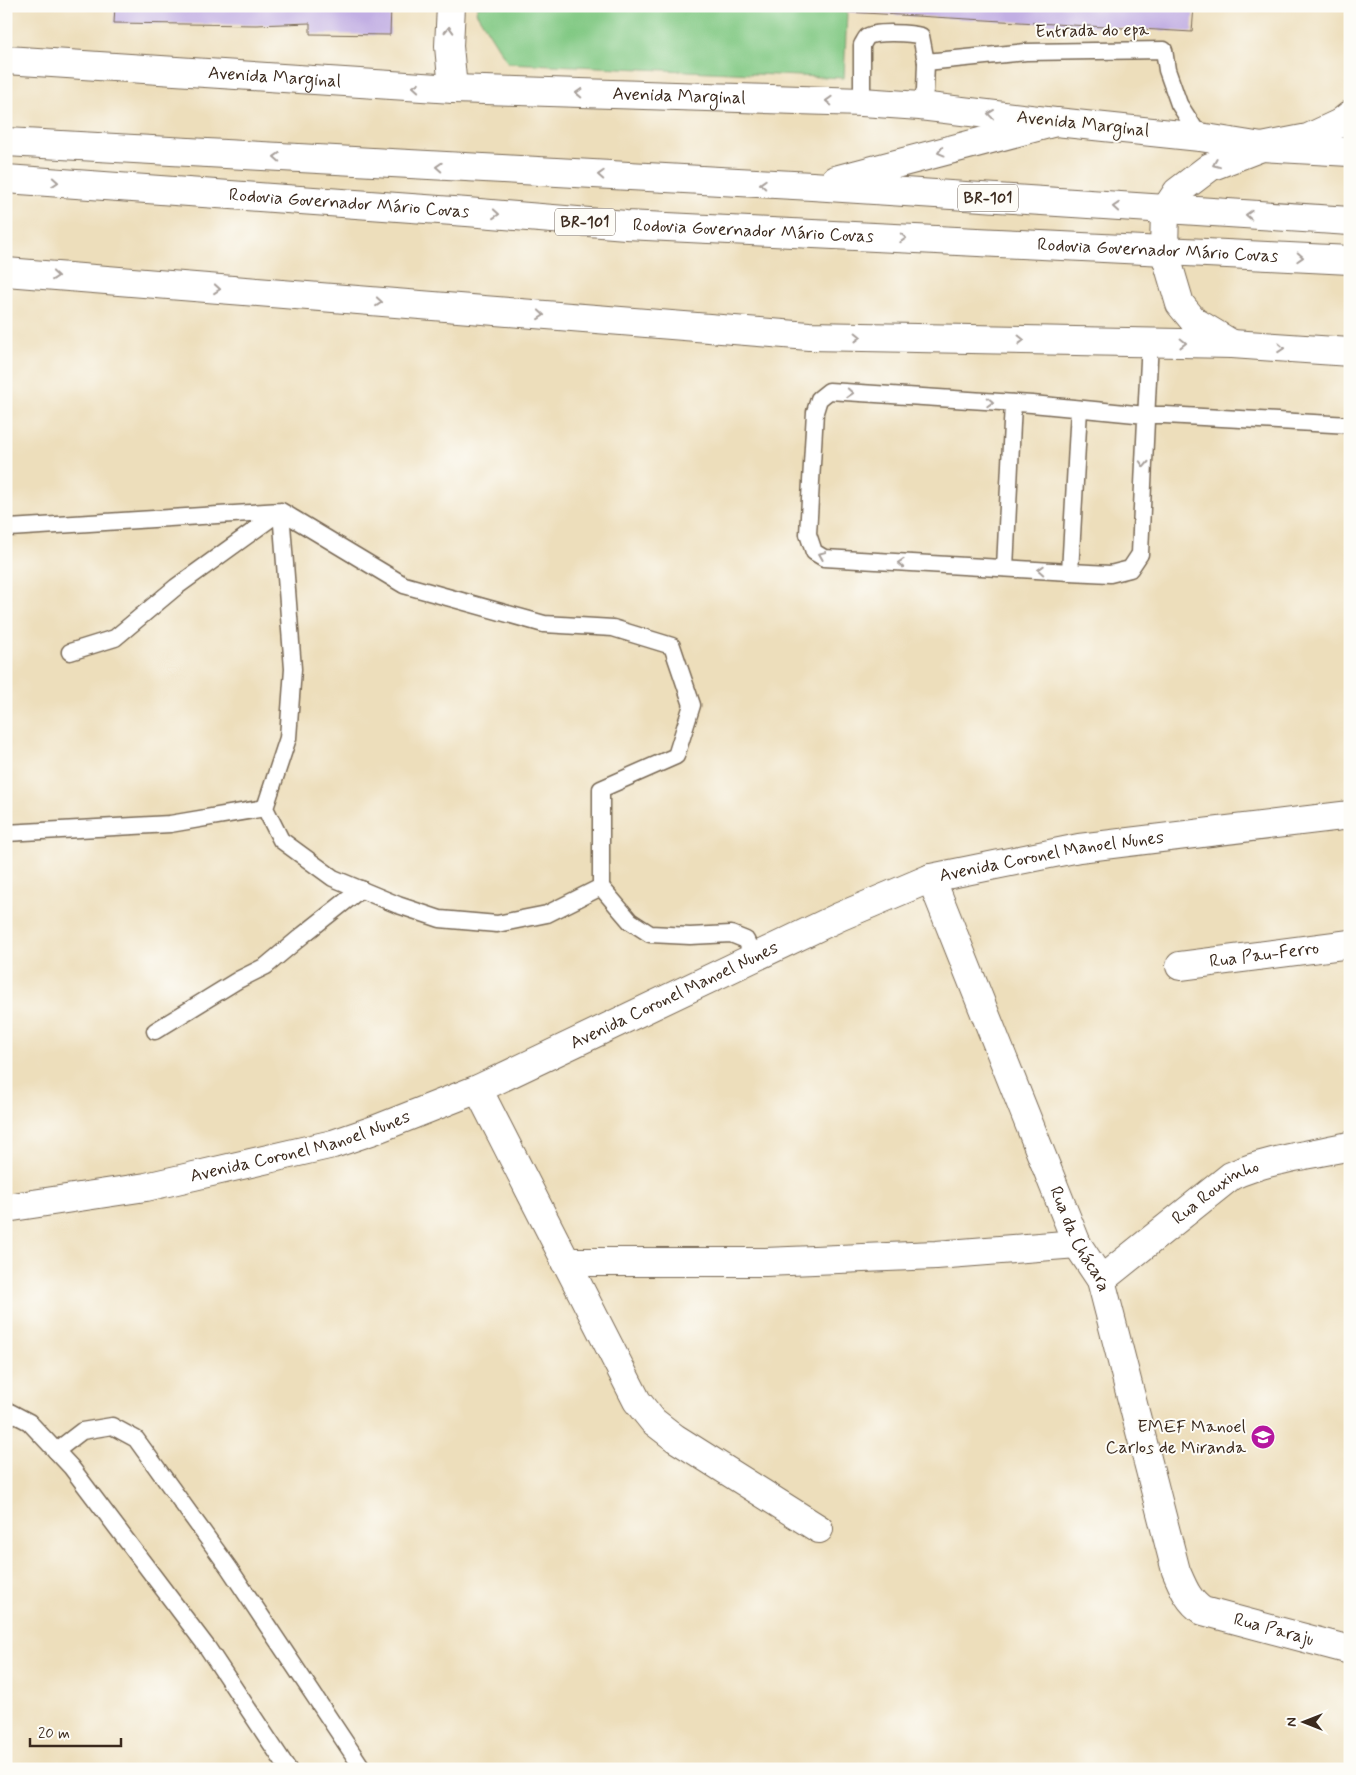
<svg xmlns="http://www.w3.org/2000/svg" width="1356" height="1775" font-family="Mynerve,sans-serif">
<style>
.green{fill:#82c984;stroke:#5e7a51}
.building{fill:#c1aee3}
.lines{fill:none;stroke-linecap:round;stroke-linejoin:round}
.service-casing{stroke:#796955;stroke-width:19}
.minor-casing{stroke:#796955;stroke-width:30}
.tertiary-casing{stroke:#796955;stroke-width:30}
.secondary-casing{stroke:#796955;stroke-width:30}
.primary-casing{stroke:#796955;stroke-width:30}
.service{stroke:#fff;stroke-width:16}
.minor{stroke:#fff;stroke-width:28}
.tertiary{stroke:#fff;stroke-width:28}
.secondary{stroke:#fff;stroke-width:28}
.primary{stroke:#fff;stroke-width:28}
.oneway{stroke:#a79f9a}
.labels{text-anchor:middle;dominant-baseline:central;stroke-width:4;stroke-linejoin:round;paint-order:stroke}
.shield{fill:#fdfcf7;stroke:#75695f;stroke-width:1}
.shield-label{font-size:16px;font-weight:bold;fill:#3b2a1e}
.street-label{font-size:18px;fill:#3b2a1e;stroke:#fdfcf7}
.poi-label{font-size:18px;fill:#3b2a1e;stroke:#fdfcf7;text-anchor:end}
</style>
<rect width="100%" height="100%" fill="#fdfcf7"/>
<filter id="ink" filterUnits="userSpaceOnUse"><feTurbulence type="fractalNoise" baseFrequency=".02" numOctaves="2"/><feDisplacementMap in="SourceGraphic" scale="10" xChannelSelector="R" yChannelSelector="G"/><feConvolveMatrix kernelMatrix="1 2 1 2 8 2 1 2 1" color-interpolation-filters="sRGB"/></filter>
<filter id="wash" filterUnits="userSpaceOnUse"><feTurbulence type="fractalNoise" baseFrequency=".0096" numOctaves="4" result="noise"/><feDisplacementMap in="SourceGraphic" scale="20" xChannelSelector="R" yChannelSelector="G"/><feGaussianBlur stdDeviation="1.12" result="paint"/><feColorMatrix in="noise" values="0 0 0 0 0 0 0 0 0 0 0 0 0 0 0 0 0 1.4 0 .05"/><feComposite in="paint" operator="in"/></filter>
<g filter="url(#wash)">
<rect width="100%" height="100%" fill="#eddebb"/>
<path class="green" d="M478,6H737L847,12L844,78L508,63L476,12Z"/>
<g id="blocks">
<g class="building">
<path d="M115,6H391L390,35L310,34V23L256,25L114,23Z"/>
<path d="M847,6H1194L1192,32L847,12Z"/>
</g>
</g>
</g>
<g filter="url(#ink)">
<use href="#blocks" fill-opacity="0" stroke="#796955" stroke-width="1"/>
<g class="lines">
<defs>
<g id="service">
<path d="M862,102V45C864,42 865,39 867,37C874,31 912,33 921,36L926,62L1026,52L1164,50L1167,70L1179,104L1200,137"/>
<path d="M920,106L925,90L926,62"/>
<path d="M1150,343C1146,413 1143,484 1140,554L1130,569L1110,574L1070,572L824,558L814,552L808,534L815,412L819,399L829,391L1032,404L1146,415H1165L1350,425"/>
<path d="M6,526L9,528L281,511L404,585L544,624L613,628L672,646L692,705L676,756L601,789V887L547,914L497,924L440,919L398,905L333,878L281,840L265,808L288,738L293,669L281,511L176,587L115,638L70,652"/>
<path d="M1005,568L1013,403"/>
<path d="M1070,572L1079,409"/>
<path d="M6,833L170,824L265,808"/>
<path d="M601,887L630,921L650,934L690,936L731,934L746,940L754,958"/>
<path d="M155,1031L238,980L266,966L303,935L361,889"/>
<path d="M6,1410L29,1422L71,1467L207,1647L288,1769"/>
<path d="M56,1451L82,1431L112,1426L136,1439L229,1568L363,1769"/>
</g>
<g id="minor">
<path id="s1" d="M931,878L1077,1244L1101,1280L1176,1571C1183,1587 1188,1601 1203,1611L1350,1650"/>
<path id="s2" d="M1180,966L1350,944"/>
<path d="M478,1089L637,1401L653,1421L675,1438L819,1529"/>
<path d="M565,1262H765L936,1255L1077,1244"/>
<path id="s3" d="M1101,1280L1231,1176C1265,1160 1313,1154 1350,1146"/>
</g>
<g id="tertiary">
<path d="M451,6L449,46L453,89"/>
<path id="s4" d="M6,60L453,89L862,102L920,106L1055,122"/>
<path id="s5" d="M6,1208L146,1187L333,1144L374,1130L478,1089L839,917L931,878L1079,848L1350,815"/>
</g>
<g id="secondary">
<path d="M1056,122L1200,137L1262,147L1350,152"/>
<path d="M6,272L809,336L1232,344L1350,352"/>
<path d="M1232,344L1194,321L1180,304L1164,250L1165,210L1177,192L1210,167L1262,147L1308,138L1340,123L1350,115"/>
</g>
<g id="primary">
<path d="M6,142L812,186L1350,221"/>
<path id="s6" d="M6,179L467,212L626,225L1350,260"/>
<path d="M835,180L1056,122"/>
</g>
</defs>
<use href="#service" class="service-casing"/>
<use href="#minor" class="minor-casing"/>
<use href="#tertiary" class="tertiary-casing"/>
<use href="#secondary" class="secondary-casing"/>
<use href="#primary" class="primary-casing"/>
<use href="#service" class="service"/>
<use href="#minor" class="minor"/>
<use href="#tertiary" class="tertiary"/>
<use href="#secondary" class="secondary"/>
<use href="#primary" class="primary"/>
</g>
<defs><path id="oneway-chevron" d="M-2-3.5L2.5 0L-2 3.5" fill="none" stroke-width="1.6" stroke-linecap="round" stroke-linejoin="round" transform="scale(1.25)"/></defs>
<g class="oneway">
<use href="#oneway-chevron" transform="translate(449 30) rotate(-88)"/>
<use href="#oneway-chevron" transform="translate(416 87) rotate(-176)"/>
<use href="#oneway-chevron" transform="translate(579 93) rotate(-178)"/>
<use href="#oneway-chevron" transform="translate(829 101) rotate(-178)"/>
<use href="#oneway-chevron" transform="translate(991 114) rotate(-173)"/>
<use href="#oneway-chevron" transform="translate(941 152) rotate(165)"/>
<use href="#oneway-chevron" transform="translate(277 157) rotate(-177)"/>
<use href="#oneway-chevron" transform="translate(1216 164) rotate(158)"/>
<use href="#oneway-chevron" transform="translate(439 167) rotate(-177)"/>
<use href="#oneway-chevron" transform="translate(601 175) rotate(-177)"/>
<use href="#oneway-chevron" transform="translate(55 182) rotate(4)"/>
<use href="#oneway-chevron" transform="translate(763 184) rotate(-177)"/>
<use href="#oneway-chevron" transform="translate(1116 207) rotate(-176)"/>
<use href="#oneway-chevron" transform="translate(496 214) rotate(5)"/>
<use href="#oneway-chevron" transform="translate(1249 215) rotate(-177)"/>
<use href="#oneway-chevron" transform="translate(903 238) rotate(3)"/>
<use href="#oneway-chevron" transform="translate(1300 257) rotate(3)"/>
<use href="#oneway-chevron" transform="translate(55 276) rotate(5)"/>
<use href="#oneway-chevron" transform="translate(217 289) rotate(5)"/>
<use href="#oneway-chevron" transform="translate(379 302) rotate(5)"/>
<use href="#oneway-chevron" transform="translate(541 315) rotate(5)"/>
<use href="#oneway-chevron" transform="translate(858 337) rotate(1)"/>
<use href="#oneway-chevron" transform="translate(1021 340) rotate(1)"/>
<use href="#oneway-chevron" transform="translate(1183 343) rotate(1)"/>
<use href="#oneway-chevron" transform="translate(1281 348) rotate(4)"/>
<use href="#oneway-chevron" transform="translate(850 393) rotate(4)"/>
<use href="#oneway-chevron" transform="translate(990 402) rotate(3)"/>
<use href="#oneway-chevron" transform="translate(1144 464) rotate(93)"/>
<use href="#oneway-chevron" transform="translate(822 555) rotate(-158)"/>
<use href="#oneway-chevron" transform="translate(901 563) rotate(-176)"/>
<use href="#oneway-chevron" transform="translate(1041 570) rotate(-177)"/>
</g>
</g>
<defs>
<symbol id="school-disc" viewBox="-11 -11 22 22"><circle r="9.5" fill="#b5179e" stroke="#fdfcf7"/><path d="M0-5L7-2L0 1L-7-2ZM-4 1L0 2.5L4 1V4Q0 6-4 4Z" fill="#fff"/></symbol>
</defs>
<g fill-rule="evenodd">
<use href="#school-disc" x="1249" y="1423" width="28" height="28"/>
</g>
<g class="labels">
<g class="shield">
<rect x="958" y="184.5" width="60" height="27" rx="4"/>
<rect x="555" y="208.5" width="60" height="27" rx="4"/>
</g>
<g class="shield-label">
<text x="988" y="198">BR-101</text>
<text x="585" y="222">BR-101</text>
</g>
<g class="street-label">
<text transform="translate(1092 31) rotate(-1)">Entrada do epa</text>
<text stroke="none"><textPath href="#s4" startOffset="269">Avenida Marginal</textPath></text>
<text stroke="none"><textPath href="#s4" startOffset="674">Avenida Marginal</textPath></text>
<text transform="translate(1083 124) rotate(6)">Avenida Marginal</text>
<text stroke="none"><textPath href="#s6" startOffset="344">Rodovia Governador Mário Covas</textPath></text>
<text stroke="none"><textPath href="#s6" startOffset="749">Rodovia Governador Mário Covas</textPath></text>
<text stroke="none"><textPath href="#s6" startOffset="1154">Rodovia Governador Mário Covas</textPath></text>
<text stroke="none"><textPath href="#s5" startOffset="1111">Avenida Coronel Manoel Nunes</textPath></text>
<text stroke="none"><textPath href="#s2" startOffset="85">Rua Pau-Ferro</textPath></text>
<text stroke="none"><textPath href="#s5" startOffset="706">Avenida Coronel Manoel Nunes</textPath></text>
<text stroke="none"><textPath href="#s5" startOffset="301">Avenida Coronel Manoel Nunes</textPath></text>
<text stroke="none"><textPath href="#s3" startOffset="145">Rua Rouxinho</textPath></text>
<text stroke="none"><textPath href="#s1" startOffset="391">Rua da Chácara</textPath></text>
<text stroke="none"><textPath href="#s1" startOffset="860">Rua Paraju</textPath></text>
</g>
<g class="poi-label">
<text x="1246" y="1427">EMEF Manoel<tspan x="1246" dy="21">Carlos de Miranda</tspan></text>
</g>
</g>
<rect width="1356" height="1775" fill="none" stroke="#fdfcf7" stroke-width="25"/>
<g transform="translate(1304 1722) rotate(270)" stroke="#fdfcf7" stroke-width="4" paint-order="stroke">
<path d="M0-4L9 19L0 12L-9 19Z" fill="#3b2a1e"/>
<text y="-8" font-size="14" font-weight="bold" text-anchor="middle" fill="#3b2a1e">N</text>
</g>
<path d="M30 1738v8h91v-8" fill="none" stroke="#3b2a1e" stroke-width="2.5"/>
<text x="38" y="1738" font-size="15" fill="#3b2a1e" stroke="#fdfcf7" stroke-width="4" paint-order="stroke">20 m</text>
</svg>
